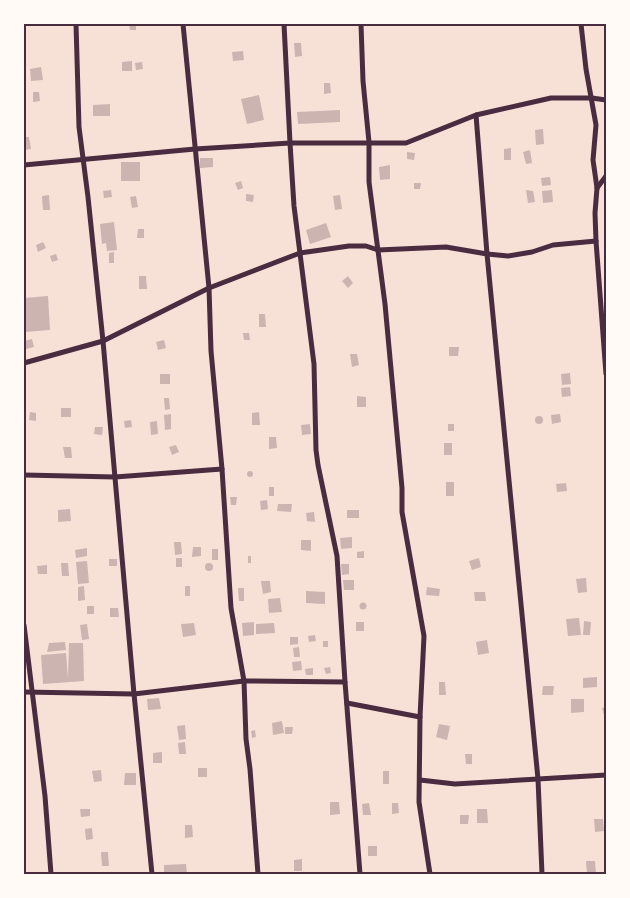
<svg xmlns="http://www.w3.org/2000/svg" width="630" height="898" font-family="Commissioner,sans-serif">
<style>
.building{fill:#ccb4b1}
.lines{fill:none;stroke-linecap:round;stroke-linejoin:round}
.minor{stroke:#4a2c40;stroke-width:5}
.neatline{fill:none;stroke:#4a2c40;stroke-width:2}
</style>
<rect width="100%" height="100%" fill="#f7e1d7"/>
<g class="building">
<path d="M129,24H136V30H130Z"/>
<path d="M294,43H301L302,56L295,57Z"/>
<path d="M243,51L244,60L233,61L232,52Z"/>
<path d="M132,61V71H122V62Z"/>
<path d="M142,62L143,69L136,70L135,63Z"/>
<path d="M41,67L43,80L31,81L30,69Z"/>
<path d="M324,83H330L331,93L324,94Z"/>
<path d="M33,92H39L40,101L33,102Z"/>
<path d="M259,95L264,120L247,124L241,99Z"/>
<path d="M110,104V116H93V105Z"/>
<path d="M340,110V122L298,124L297,112Z"/>
<path d="M543,129L544,144L536,145L535,130Z"/>
<path d="M24,137H29L31,149L24,150Z"/>
<path d="M511,148V160H504V149Z"/>
<path d="M530,150L532,163L526,164L523,152Z"/>
<path d="M407,152L415,153L414,160L407,159Z"/>
<path d="M200,158H213V167L200,168Z"/>
<rect x="121" y="162" width="19" height="19"/>
<path d="M390,165V179L380,180L379,167Z"/>
<path d="M550,177L551,185L542,186L541,178Z"/>
<path d="M241,181L243,188L238,190L235,183Z"/>
<path d="M414,183H421L420,189H414Z"/>
<path d="M111,190L112,197L104,198L103,191Z"/>
<path d="M526,190L533,191L535,202L528,203Z"/>
<path d="M552,190L553,202L543,203L542,191Z"/>
<path d="M246,194L254,195L253,202L246,201Z"/>
<path d="M49,195L50,210H43L42,196Z"/>
<path d="M340,195L342,209L335,210L333,196Z"/>
<path d="M136,196L138,207L132,208L130,197Z"/>
<path d="M114,222L117,250L107,251L106,243L102,244L100,224Z"/>
<path d="M326,223L331,237L310,244L306,230Z"/>
<path d="M138,229H144V238H137Z"/>
<path d="M43,242L46,248L38,252L36,245Z"/>
<path d="M114,252V263H109V253Z"/>
<path d="M56,254L58,260L52,262L50,256Z"/>
<path d="M139,276H146L147,289H139Z"/>
<path d="M348,276L353,283L348,288L342,281Z"/>
<path d="M48,296L50,330L25,332L24,298Z"/>
<path d="M259,314H265L266,327H259Z"/>
<path d="M243,333H249L250,340H244Z"/>
<path d="M32,339L34,347L26,349L24,341Z"/>
<path d="M164,340L166,348L158,350L156,342Z"/>
<path d="M449,347H459L458,356H449Z"/>
<path d="M350,354H357L359,365L352,367Z"/>
<path d="M570,373L571,384L562,385L561,374Z"/>
<rect x="160" y="374" width="10" height="10"/>
<path d="M570,387L571,396L562,397L561,388Z"/>
<path d="M357,396L366,397V407H357Z"/>
<path d="M164,398H169L170,409L165,410Z"/>
<rect x="61" y="408" width="10" height="9"/>
<path d="M30,412L36,413V421L29,420Z"/>
<path d="M259,412L260,425H252V413Z"/>
<path d="M171,414V429L165,430L164,415Z"/>
<path d="M560,414L561,422L552,424L551,415Z"/>
<circle cx="539" cy="420" r="4"/>
<path d="M131,420L132,427L125,428L124,421Z"/>
<path d="M157,421L158,434L151,435L150,422Z"/>
<path d="M310,424L311,434L302,435L301,425Z"/>
<rect x="448" y="424" width="6" height="7"/>
<path d="M95,427H103L102,435L94,434Z"/>
<path d="M269,437H276L277,448L269,449Z"/>
<rect x="444" y="443" width="8" height="12"/>
<path d="M176,445L179,452L172,455L169,447Z"/>
<path d="M63,447H71L72,458H65Z"/>
<circle cx="250" cy="474" r="3"/>
<rect x="446" y="482" width="8" height="14"/>
<path d="M566,483L567,491L557,492L556,484Z"/>
<rect x="269" y="487" width="5" height="9"/>
<path d="M230,497H237L236,505H231Z"/>
<path d="M267,500L268,509L261,510L260,501Z"/>
<path d="M278,504H292L291,512L277,511Z"/>
<path d="M70,509L71,521L58,522V510Z"/>
<rect x="347" y="510" width="12" height="8"/>
<path d="M314,512L315,522L307,521L306,513Z"/>
<path d="M352,537V548L341,549L340,538Z"/>
<path d="M301,540H311V551L301,550Z"/>
<path d="M174,542H181L182,554L175,555Z"/>
<path d="M193,547H201V556L192,557Z"/>
<path d="M87,548V556L76,558L75,550Z"/>
<rect x="212" y="549" width="6" height="11"/>
<path d="M364,551V558H357V552Z"/>
<rect x="248" y="556" width="3" height="7"/>
<rect x="176" y="558" width="6" height="9"/>
<path d="M479,558L481,567L472,570L469,561Z"/>
<rect x="109" y="559" width="8" height="7"/>
<path d="M87,561L89,583L78,584L76,562Z"/>
<circle cx="209" cy="567" r="4"/>
<path d="M61,563H68L69,576H62Z"/>
<path d="M341,564H349V574L342,575Z"/>
<path d="M47,565V574H38L37,566Z"/>
<path d="M586,578L587,592L578,593L576,579Z"/>
<path d="M343,580H354V590H344Z"/>
<path d="M261,581H270L271,592L263,594Z"/>
<path d="M84,586L85,600L78,601V587Z"/>
<rect x="185" y="586" width="5" height="10"/>
<path d="M427,587L440,589L439,596L426,595Z"/>
<path d="M238,588H244V601H239Z"/>
<path d="M306,591L325,592V604L306,603Z"/>
<path d="M474,592H485L486,601H475Z"/>
<path d="M280,598L282,612L269,613L268,599Z"/>
<circle cx="363" cy="606" r="3.5"/>
<rect x="87" y="606" width="7" height="8"/>
<path d="M110,608H118L119,617H110Z"/>
<path d="M579,618L581,635L568,636L566,619Z"/>
<path d="M584,621L591,622L590,635H583Z"/>
<path d="M254,622V635L243,636L242,623Z"/>
<rect x="356" y="622" width="8" height="9"/>
<path d="M194,623L196,635L183,637L181,624Z"/>
<path d="M274,623L275,633L256,634V624Z"/>
<path d="M87,624L89,639L82,640L80,625Z"/>
<path d="M315,635L316,641L309,642L308,636Z"/>
<path d="M290,637H298V644L290,645Z"/>
<path d="M487,640L489,653L478,655L476,642Z"/>
<rect x="323" y="641" width="5" height="6"/>
<path d="M65,642L66,650L47,652L49,643Z"/>
<path d="M69,643H83L84,681L43,684L41,655L66,653L68,678Z"/>
<path d="M299,647L300,657H294L293,648Z"/>
<path d="M301,661L302,670L293,671L292,662Z"/>
<path d="M330,667L331,673L326,674L324,668Z"/>
<path d="M313,668V675H306L305,669Z"/>
<path d="M597,677V687L583,688V678Z"/>
<path d="M439,682H445L446,695H439Z"/>
<path d="M543,686H554L553,695H542Z"/>
<path d="M159,698L161,709L148,710L147,699Z"/>
<path d="M571,699H584V712L571,713Z"/>
<path d="M606,707V714L604,715L602,708Z"/>
<path d="M282,721L284,733L273,735L272,723Z"/>
<path d="M439,724L450,726L447,740L436,737Z"/>
<path d="M185,725L186,739L179,740L177,726Z"/>
<path d="M285,727H293L292,734H285Z"/>
<path d="M255,730L256,737L252,738L251,731Z"/>
<path d="M185,742L186,754H179L178,743Z"/>
<path d="M162,752V763H153V753Z"/>
<path d="M465,754H472V764H466Z"/>
<rect x="198" y="768" width="9" height="9"/>
<path d="M101,770L102,781L94,782L92,771Z"/>
<rect x="383" y="771" width="6" height="13"/>
<path d="M125,773H136V785H124Z"/>
<path d="M330,802H339L340,814L330,815Z"/>
<path d="M369,803L371,815H363L362,804Z"/>
<path d="M392,803H398L399,813L392,814Z"/>
<path d="M80,809H90V816L81,817Z"/>
<path d="M477,809H487L488,823H477Z"/>
<path d="M460,815H469L468,824H460Z"/>
<path d="M594,819H603L604,831L595,832Z"/>
<path d="M185,825H192L193,837L185,838Z"/>
<path d="M92,828L93,839L86,840L85,829Z"/>
<rect x="368" y="846" width="9" height="10"/>
<path d="M101,852H108L109,866H102Z"/>
<path d="M302,859V871H294V860Z"/>
<path d="M586,861H595L596,874H587Z"/>
<path d="M186,864L187,874H164V865Z"/>
</g>
<g class="lines">
<g class="minor">
<path d="M76,24L79,127L88,197L103,341L134,694L152,874"/>
<path d="M183,24L209,288L211,351L222,469L231,608L244,681L246,739L250,769L258,874"/>
<path d="M284,24L290,143L294,206L314,364L316,450L318,465L337,556L345,682L360,874"/>
<path d="M361,24L363,81L369,142V182L385,304L402,488V512L424,636L420,717L419,802L430,874"/>
<path d="M581,24L586,69L596,125L593,160L597,188"/>
<path d="M476,115L487,254L538,779L542,874"/>
<path d="M24,165L195,149L290,143H406L476,115L551,98H592L606,100"/>
<path d="M606,176L597,188L595,213L596,241L606,374"/>
<path d="M24,363L103,341L209,288L300,253L349,246H366L378,250L446,247L487,254L508,256L532,252L553,245L596,241"/>
<path d="M24,475L115,477L222,469"/>
<path d="M24,625L45,796L51,874"/>
<path d="M24,692L134,694L244,681L345,682"/>
<path d="M347,703L420,717"/>
<path d="M420,780L455,784L606,775"/>
</g>
</g>
<rect width="630" height="898" fill="none" stroke="#fffaf5" stroke-width="50"/>
<rect x="25" y="25" width="580" height="848" class="neatline"/>
</svg>
